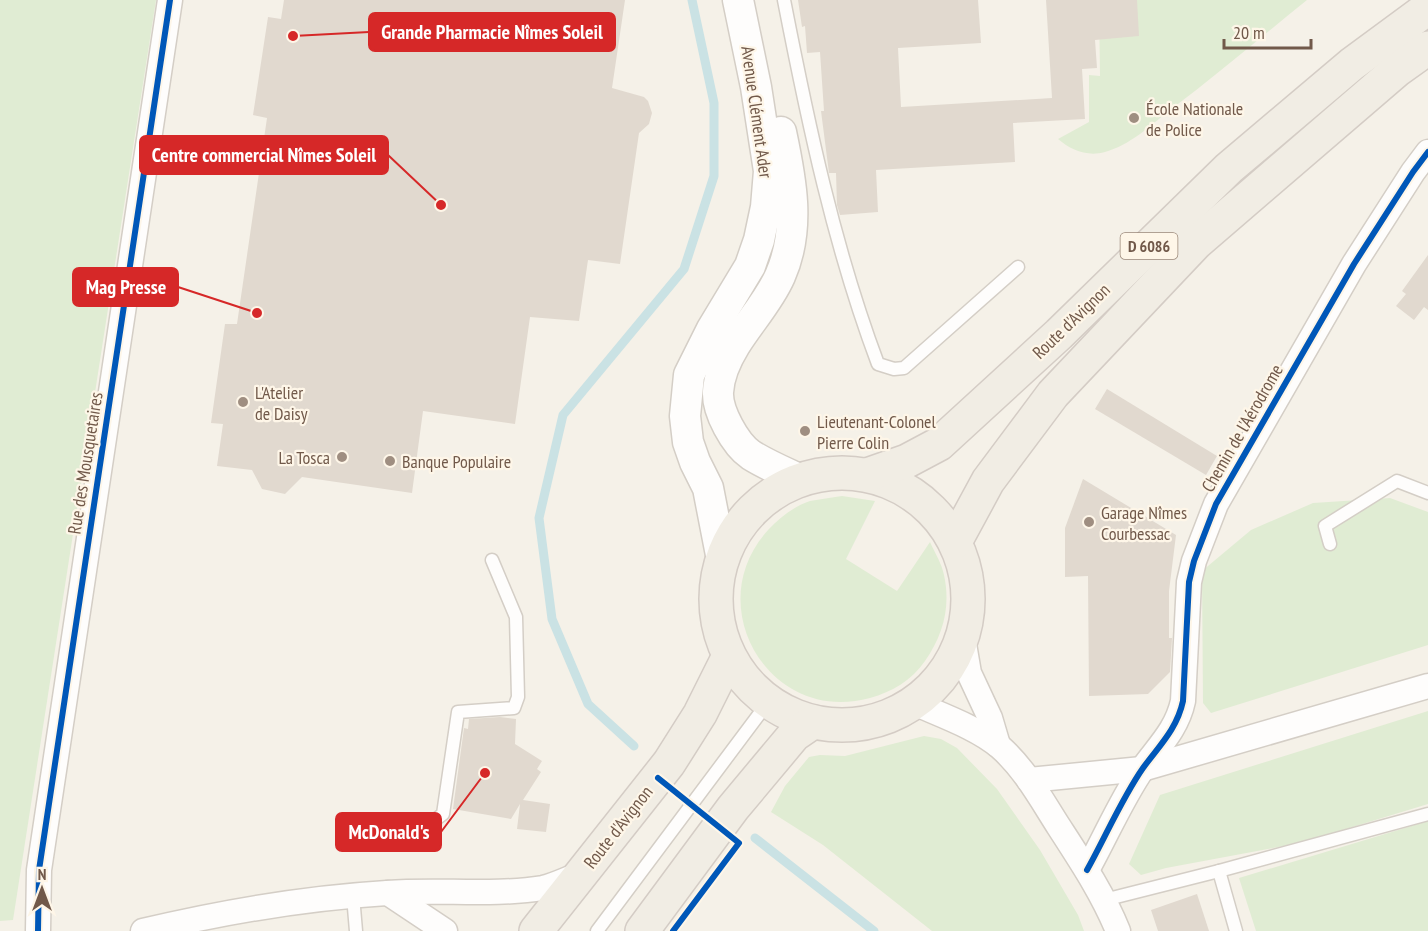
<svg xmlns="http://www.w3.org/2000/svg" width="1428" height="931" font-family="'PT Sans Narrow',sans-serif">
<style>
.green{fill:#e0ecd3}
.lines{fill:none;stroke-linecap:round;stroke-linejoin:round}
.stream{stroke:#cae2e4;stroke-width:9}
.building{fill:#e1d9cf}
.service-casing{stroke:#d4cec6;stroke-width:15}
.minor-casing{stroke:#d4cec6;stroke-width:27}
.tertiary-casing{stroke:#d4cec6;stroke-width:33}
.primary-casing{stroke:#d4ccc5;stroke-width:36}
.service{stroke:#fefdfc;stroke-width:12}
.minor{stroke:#fefdfc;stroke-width:24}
.tertiary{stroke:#fefdfc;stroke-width:30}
.primary{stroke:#f1ede4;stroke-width:33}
.cycleway-casing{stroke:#fef6e8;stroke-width:10}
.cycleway{stroke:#0057b8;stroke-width:6}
.poi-dot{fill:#9f8e81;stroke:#fef6e8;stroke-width:2}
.labels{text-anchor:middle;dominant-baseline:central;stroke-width:4.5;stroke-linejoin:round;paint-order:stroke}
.shield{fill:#fef6e8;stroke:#9b8879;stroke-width:1.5}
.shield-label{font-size:16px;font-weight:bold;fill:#71594a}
.poi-label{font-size:18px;fill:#71594a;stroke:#fef6e8;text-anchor:start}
.street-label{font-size:18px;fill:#71594a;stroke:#fef6e8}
.leader{fill:none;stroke:#d62828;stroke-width:2}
.callout-dot{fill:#d62828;stroke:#fef6e8;stroke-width:2}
.callout{fill:#d62828;stroke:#d62828;stroke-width:2}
.callout-label{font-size:20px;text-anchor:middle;font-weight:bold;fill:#fff}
</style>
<rect width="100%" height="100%" fill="#f5f1e8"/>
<g class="green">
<path d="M0,0H156L13,920L0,921Z"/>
<path d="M1099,0H1307C1261,37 1217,75 1170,110C1150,126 1130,145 1105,152C1087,157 1071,150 1058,139L1089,122V75L1100,76Z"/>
<path d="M842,496L875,501L846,559L897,591L930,542C935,553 942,564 944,575C951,607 943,635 925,661C912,680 892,692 870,698C770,726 698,605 769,529C780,517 795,506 810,501C820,499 831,498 842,496Z"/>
<path d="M1390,498L1428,512V645L1211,713L1203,703L1202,571L1251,530L1313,503Z"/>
<path d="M1428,711V804L1300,843L1166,868L1141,875L1129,864L1160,795Z"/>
<path d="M924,736L941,739L957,748L997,789L1040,850L1078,915L1084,931H932L823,845L771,812L785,786L809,757L820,755L845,756Z"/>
<path d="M1428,821V931H1256L1239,878Z"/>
</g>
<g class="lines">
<g class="stream">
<path d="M634,746L588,704L552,619L539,518L563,415L684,269L714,176V103L692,0"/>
<path d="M755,838L874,931"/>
</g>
</g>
<g class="building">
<path d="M284,0H625L612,88L644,97L648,101L652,113L649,124L639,133L620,264L588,260L579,321L530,317L515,424L423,411L412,493L302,477L285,494L262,489L252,470L217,466L223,424L211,423L225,324H237L267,118L253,115L268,17L281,19Z"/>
<path d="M798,0H978L981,43L898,48L901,107L1052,98L1046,0H1137L1139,36L1095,40L1097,68L1082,69L1085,119L1013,123L1015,162L876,170L878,212L840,215L837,205L836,173H829L821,111H824L820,52L807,53L805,26L802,27Z"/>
<path d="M1428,255V310L1424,307L1414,320L1396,306L1406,294L1402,291Z"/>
<path d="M1107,389L1217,456L1206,475L1095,409Z"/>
<path d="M1083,479L1176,535L1169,591V638H1172L1170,672L1148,694L1089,696L1088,576L1065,577V528Z"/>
<path d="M500,717L516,719L515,744L542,761L537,769L541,772L523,800L550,804L546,832L517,829L520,804L511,819L453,809L464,728L468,729L469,719Z"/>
<path d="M1197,894L1209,931H1158L1151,910Z"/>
</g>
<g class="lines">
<defs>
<g id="service">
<path d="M784,0C808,123 834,247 878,364L894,369L904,368L1018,267"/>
<path d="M1330,544L1325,526L1397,481L1428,493"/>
<path d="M399,826L428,825L443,814L458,712L514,708L518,697L516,617L492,560"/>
<path d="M1219,871L1236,931"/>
<path d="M353,896L356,931"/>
<path d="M1104,900L1219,871L1428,814"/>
<path d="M597,931L769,701"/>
</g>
<g id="minor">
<path d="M963,638L969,673L990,718L998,745"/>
<path d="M914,703C941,715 978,728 1000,747C1025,769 1041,799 1059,827C1081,861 1103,894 1118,931"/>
<path d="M1029,780L1142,769L1428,686"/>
<path d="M1087,870C1105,838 1122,798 1143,768C1159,746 1177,729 1183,701L1189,582L1194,561L1216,504L1354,264L1413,172L1428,152"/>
<path d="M388,893L445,931"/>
<path d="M38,931L39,870L170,0"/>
<path d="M143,931C223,912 306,898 387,893C439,889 492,896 543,888C556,885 569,878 581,874"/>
</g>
<g id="tertiary">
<path d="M781,132C791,179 801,229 780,276C769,301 750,321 735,345C727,358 719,375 718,392C717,411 735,444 751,455C767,465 784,472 801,480"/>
<path d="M722,560L708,488L695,462L688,442L685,416L689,375L712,329L750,266L759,240L766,207L769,171L756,87L738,0"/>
</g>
<g id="primary">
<circle cx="842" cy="599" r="126"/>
<path d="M867,475L907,461L939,444L1059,334L1229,168L1352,64L1428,8"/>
<path d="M955,542L988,481L1053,394L1196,243L1397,70L1428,48"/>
<path d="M536,931L669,763L700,714L729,656"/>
<path d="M642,931L733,808L794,735L813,722"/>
</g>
</defs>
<use href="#service" class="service-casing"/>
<use href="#minor" class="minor-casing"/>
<use href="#tertiary" class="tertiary-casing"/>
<use href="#primary" class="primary-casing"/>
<use href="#service" class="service"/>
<use href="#minor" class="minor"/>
<use href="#tertiary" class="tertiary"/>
<use href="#primary" class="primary"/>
<defs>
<g id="cycleway">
<path d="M658,778L739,843L673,931"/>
<path d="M1087,870C1105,838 1122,798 1143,768C1159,746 1177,729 1183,701L1189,582L1194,561L1216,504L1354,264L1413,172L1428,152"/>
<path d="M38,931L39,870L170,0"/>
</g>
</defs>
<use href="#cycleway" class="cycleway-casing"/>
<use href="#cycleway" class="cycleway"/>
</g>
<g class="poi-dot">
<circle cx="1134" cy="118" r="6"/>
<circle cx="243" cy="402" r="6"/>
<circle cx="805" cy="431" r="6"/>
<circle cx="342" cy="457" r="6"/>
<circle cx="390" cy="461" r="6"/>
<circle cx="1089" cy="522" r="6"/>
</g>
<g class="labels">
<rect class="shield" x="1120.5" y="233" width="57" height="26" rx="4.5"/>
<g class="shield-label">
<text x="1149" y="246">D 6086</text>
</g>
<g class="poi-label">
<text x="1146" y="108">École Nationale<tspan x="1146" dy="21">de Police</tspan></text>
<text x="255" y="392">L'Atelier<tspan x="255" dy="21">de Daisy</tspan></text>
<text x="817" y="421">Lieutenant-Colonel<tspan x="817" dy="21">Pierre Colin</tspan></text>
<text x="330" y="457" text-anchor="end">La Tosca</text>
<text x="402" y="461">Banque Populaire</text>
<text x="1101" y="512">Garage Nîmes<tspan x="1101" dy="21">Courbessac</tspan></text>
</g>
<g class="street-label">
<text transform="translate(757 112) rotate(82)">Avenue Clément Ader</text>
<text transform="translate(1071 321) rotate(-44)">Route d'Avignon</text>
<text transform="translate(1242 428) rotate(-60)">Chemin de l'Aérodrome</text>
<text transform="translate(85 463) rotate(-81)">Rue des Mousquetaires</text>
<text transform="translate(618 827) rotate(-52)">Route d'Avignon</text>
</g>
</g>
<path class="leader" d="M293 36L369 32M441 205L388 155M257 313L178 287M485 773L441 832"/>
<g class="callout-dot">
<circle cx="293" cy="36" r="6"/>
<circle cx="441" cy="205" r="6"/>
<circle cx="257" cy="313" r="6"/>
<circle cx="485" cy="773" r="6"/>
</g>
<g class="callout">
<rect x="369" y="13" width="246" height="38" rx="6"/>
<rect x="140" y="136" width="248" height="38" rx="6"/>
<rect x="73" y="268" width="105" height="38" rx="6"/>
<rect x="336" y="813" width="105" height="38" rx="6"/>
</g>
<g class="callout-label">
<text x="492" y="39">Grande Pharmacie Nîmes Soleil</text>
<text x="264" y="162">Centre commercial Nîmes Soleil</text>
<text x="126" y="294">Mag Presse</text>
<text x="389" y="839">McDonald's</text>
</g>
<g transform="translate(42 889)" stroke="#fef6e8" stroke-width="4.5" paint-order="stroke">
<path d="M0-4.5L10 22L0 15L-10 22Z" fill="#71594a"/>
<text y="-9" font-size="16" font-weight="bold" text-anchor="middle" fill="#71594a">N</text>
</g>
<path d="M1224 39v9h87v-9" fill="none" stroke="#71594a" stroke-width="3"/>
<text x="1233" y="39" font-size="18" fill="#71594a" stroke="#fef6e8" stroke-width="4.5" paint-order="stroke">20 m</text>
</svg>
